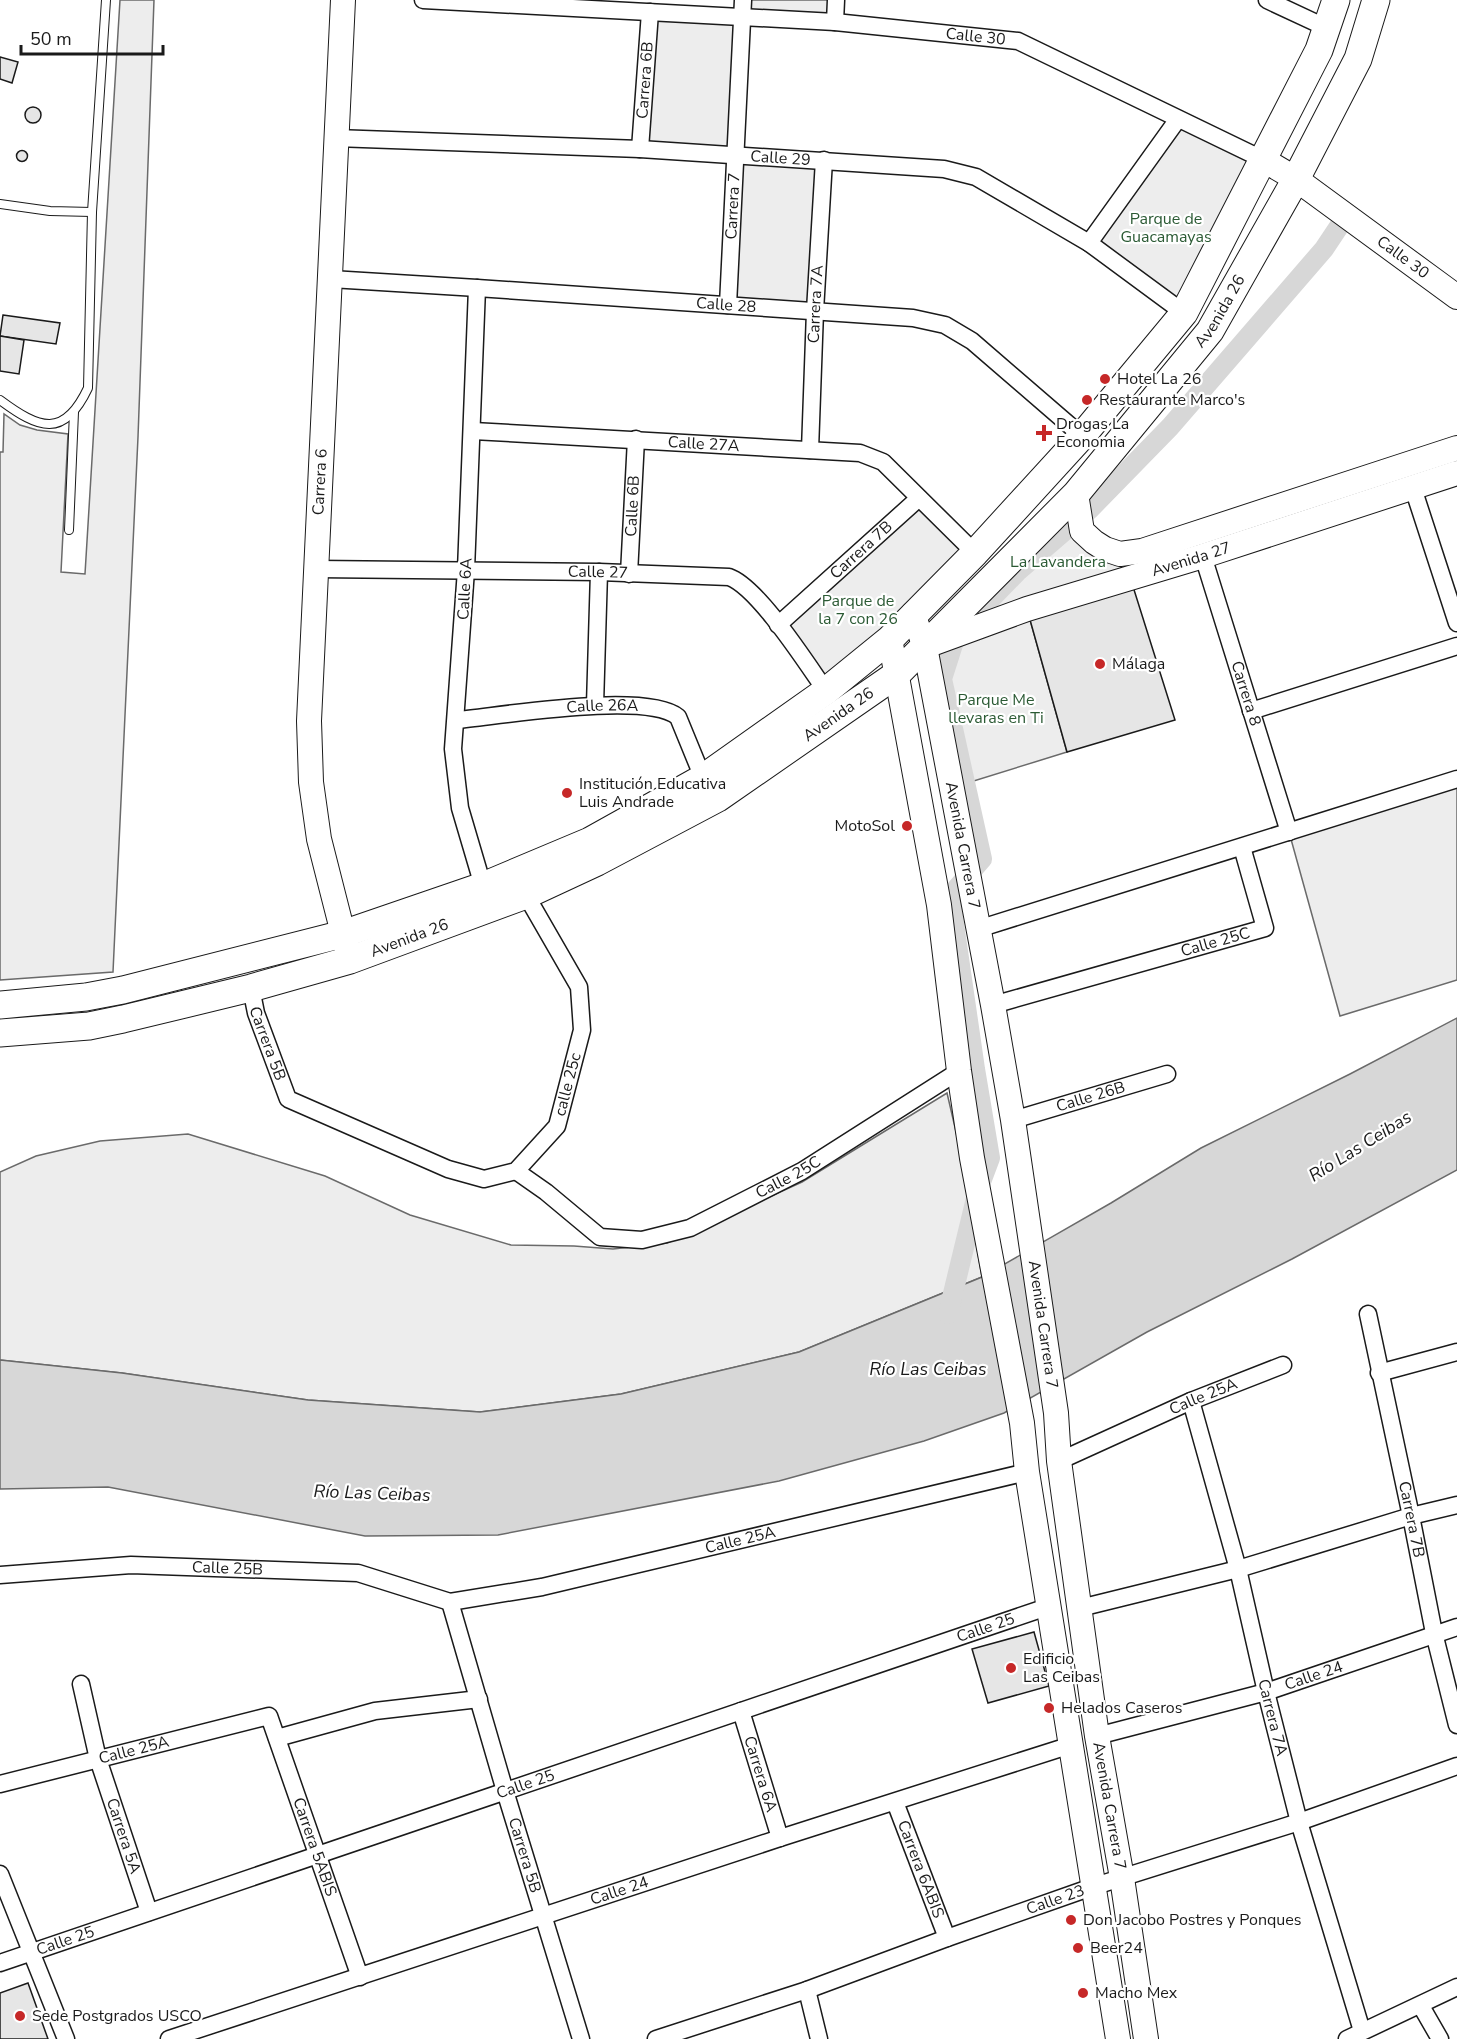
<svg xmlns="http://www.w3.org/2000/svg" width="1457" height="2039" font-family="'Nunito Sans',sans-serif">
<style>
.built{fill:#ededed;stroke:#6a6a6a;stroke-width:1.5}
.water{fill:#d7d7d7;stroke:#6a6a6a;stroke-width:1.5}
.lines{fill:none;stroke-linecap:round;stroke-linejoin:round}
.canal{stroke:#d7d7d7;stroke-width:20}
.building{fill:#e6e6e6;stroke:#1a1a1a;stroke-width:1.5}
.lane-casing{stroke:#1a1a1a;stroke-width:10}
.street-casing{stroke:#1a1a1a;stroke-width:19}
.secondary-casing{stroke:#1a1a1a;stroke-width:26}
.primary-casing{stroke:#1a1a1a;stroke-width:29}
.lane{stroke:#fff;stroke-width:8}
.street{stroke:#fff;stroke-width:16}
.secondary{stroke:#fff;stroke-width:24}
.primary{stroke:#fff;stroke-width:27}
.poi-dot{fill:#c62828;stroke:#fff;stroke-width:2}
.labels{text-anchor:middle;dominant-baseline:central;stroke-width:4.5;stroke-linejoin:round;paint-order:stroke}
.street-label{font-size:16px;fill:#1a1a1a;stroke:#fff}
.park-label{font-size:16px;fill:#2b5a34;stroke:#fff}
.poi-label{font-size:16px;fill:#1a1a1a;stroke:#fff;text-anchor:start}
.water-label{font-size:18px;font-style:italic;fill:#1a1a1a;stroke:#fff}
</style>
<rect width="100%" height="100%" fill="#fff"/>
<g class="built">
<path d="M120,0H154L138,437L113,972L0,980V452H3L4,414L20,425L37,430L68,434L61,572L85,574Z"/>
<path d="M743,0H836L835,22L743,17L736,154L824,160L815,311L728,305L735,155L640,149L650,12L742,17Z"/>
<path d="M1178,119L1262,159L1184,313L1089,243Z"/>
<path d="M1076,494L1110,556L1130,577L1027,609L1067,752L951,788L925,647L992,620L976,595Z"/>
<path d="M919,498L975,553L826,691L778,625Z"/>
<path d="M1457,779V980L1340,1016L1289,832Z"/>
<path d="M947,1093L960,1149L982,1277L799,1352L621,1394L480,1412L308,1400L122,1373L0,1360V1172L36,1156L100,1141L188,1134L325,1176L410,1215L511,1245L574,1246L613,1249L667,1243L802,1182Z"/>
</g>
<path class="water" d="M1457,1018V1170L1292,1259L1147,1332L1004,1413L924,1441L779,1481L498,1535L365,1536L108,1487L0,1489V1360L122,1373L308,1400L480,1412L621,1394L799,1352L982,1277L1111,1203L1201,1148L1350,1074Z"/>
<g class="lines">
<path class="canal" d="M948,1314L978,1190L990,1158L975,1069L950,896L982,859L942,679L956,635L1017,572L1089,510L1170,427L1324,249L1346,216L1357,224"/>
</g>
<g class="building">
<path d="M0,57L18,62L12,83L0,79Z"/>
<circle cx="33" cy="115" r="8"/>
<circle cx="22" cy="156" r="5.5"/>
<path d="M3,315L60,323L56,344L0,336Z"/>
<path d="M0,336L24,340L19,374L0,371Z"/>
<path d="M1130,577L1175,720L1067,752L1027,609Z"/>
<path d="M1034,1632L1049,1686L988,1703L972,1649Z"/>
<path d="M28,1983L48,2039H0V1993Z"/>
</g>
<g class="lines">
<defs>
<g id="lane">
<path d="M0,204L50,211L92,212"/>
<path d="M0,400C39,429 64,439 88,388L92,212L106,0"/>
<path d="M69,530L74,412"/>
</g>
<g id="street">
<path id="s1" d="M423,0L835,22L1018,41L1262,159"/>
<path d="M1267,0L1327,28"/>
<path d="M835,22L836,0"/>
<path id="s2" d="M335,138L640,149L944,169L976,177L1089,243L1184,313"/>
<path id="s3" d="M640,149L650,12"/>
<path d="M1089,243L1178,119"/>
<path id="s4" d="M331,279L477,288L913,318L945,325L972,341L1082,436"/>
<path d="M477,288L466,570L453,749L460,808L483,886"/>
<path id="s5" d="M728,305L743,0"/>
<path id="s6" d="M473,431L860,453L883,462L975,553"/>
<path id="s7" d="M810,450L815,311L824,160"/>
<path d="M1413,488L1457,623"/>
<path id="s8" d="M1203,556L1289,832"/>
<path id="s9" d="M316,569L599,572L729,577C758,587 807,664 826,691"/>
<path id="s10" d="M629,574L636,439"/>
<path id="s11" d="M778,625L919,498"/>
<path d="M595,705L599,572"/>
<path d="M1251,711L1457,646"/>
<path id="s12" d="M457,720C501,716 646,691 678,717L703,778"/>
<path d="M978,929L1457,779"/>
<path id="s13" d="M251,988L256,1013L288,1099L448,1169L484,1179L516,1171L557,1126L582,1030L579,987L526,895"/>
<path id="s14" d="M993,1005L1265,928L1242,847"/>
<path id="s15" d="M1013,1120L1167,1074"/>
<path id="s16" d="M516,1171L546,1192L600,1237L642,1240L690,1228L802,1171L959,1071"/>
<path id="s17" d="M1368,1314L1411,1516L1434,1633L1457,1725"/>
<path d="M1379,1373L1457,1352"/>
<path id="s18" d="M1191,1401L1238,1569L1266,1692L1299,1822L1362,2031"/>
<path id="s19" d="M1059,1461L1191,1401L1283,1365"/>
<path id="s20" d="M0,1575L131,1565L358,1573L450,1602L542,1587L1027,1472"/>
<path id="s21" d="M450,1602L505,1791L581,2039"/>
<path d="M1080,1608L1238,1569L1411,1516L1457,1505"/>
<path id="s22" d="M81,1684L98,1759L149,1912"/>
<path id="s23" d="M741,1711L780,1838"/>
<path id="s24" d="M1097,1736L1266,1692L1457,1627"/>
<path d="M277,1738L375,1711L479,1699"/>
<path id="s25" d="M0,1784L269,1716L360,1977"/>
<path id="s26" d="M895,1802L947,1938"/>
<path d="M0,1874L66,2039"/>
<path id="s27" d="M0,1963L1050,1606"/>
<path d="M807,1990L819,2039"/>
<path d="M1421,2006L1440,2039"/>
<path id="s28" d="M169,2039L780,1838L1071,1745"/>
<path id="s29" d="M656,2039L807,1990L947,1938L1092,1887L1299,1822L1457,1766"/>
<path d="M1347,2039L1457,1987"/>
</g>
<g id="secondary">
<path d="M343,0L309,721L311,782L319,839L348,953"/>
<path id="s30" d="M1262,159L1296,179L1457,297"/>
<path d="M1076,494L1082,531L1094,542L1105,549L1120,554L1142,551L1457,448"/>
<path id="s31" d="M913,614L925,647L993,1005L1013,1120L1056,1413L1059,1461L1097,1736L1122,1878L1146,2039"/>
<path d="M890,639L939,905L959,1071L972,1158L1022,1423L1027,1472L1118,2039"/>
<path id="s32" d="M926,646L1027,609L1203,556L1457,473"/>
</g>
<g id="primary">
<path d="M0,1005L86,997L123,990L343,934L483,886L590,841L703,778L826,691L890,639L975,553L1082,436L1184,313L1319,50L1336,0"/>
<path id="s33" d="M0,1033L89,1026L123,1019L251,988L350,960L526,895L597,862L718,798L897,674L1076,494L1210,331L1296,179L1358,59L1376,0"/>
</g>
</defs>
<use href="#lane" class="lane-casing"/>
<use href="#street" class="street-casing"/>
<use href="#secondary" class="secondary-casing"/>
<use href="#primary" class="primary-casing"/>
<use href="#lane" class="lane"/>
<use href="#street" class="street"/>
<use href="#secondary" class="secondary"/>
<use href="#primary" class="primary"/>
</g>
<g class="poi-dot">
<circle cx="1105" cy="379" r="6"/>
<circle cx="1087" cy="400" r="6"/>
<path d="M1041 424h6v6h6v6h-6v6h-6v-6h-6v-6h6z"/>
<circle cx="1100" cy="664" r="6"/>
<circle cx="567" cy="793" r="6"/>
<circle cx="907" cy="826" r="6"/>
<circle cx="1011" cy="1668" r="6"/>
<circle cx="1049" cy="1708" r="6"/>
<circle cx="1071" cy="1920" r="6"/>
<circle cx="1078" cy="1948" r="6"/>
<circle cx="1083" cy="1993" r="6"/>
<circle cx="20" cy="2016" r="6"/>
</g>
<g class="labels">
<g class="street-label">
<text stroke="none"><textPath href="#s1" startOffset="554">Calle 30</textPath></text>
<text stroke="none"><textPath href="#s3" startOffset="69">Carrera 6B</textPath></text>
<text stroke="none"><textPath href="#s2" startOffset="446">Calle 29</textPath></text>
<text stroke="none"><textPath href="#s5" startOffset="99">Carrera 7</textPath></text>
<text stroke="none"><textPath href="#s30" startOffset="172">Calle 30</textPath></text>
<text stroke="none"><textPath href="#s4" startOffset="396">Calle 28</textPath></text>
<text stroke="none"><textPath href="#s7" startOffset="146">Carrera 7A</textPath></text>
<text stroke="none"><textPath href="#s33" startOffset="1466">Avenida 26</textPath></text>
<text stroke="none"><textPath href="#s6" startOffset="231">Calle 27A</textPath></text>
<text transform="translate(320 482) rotate(-87)">Carrera 6</text>
<text stroke="none"><textPath href="#s10" startOffset="68">Calle 6B</textPath></text>
<text stroke="none"><textPath href="#s11" startOffset="112">Carrera 7B</textPath></text>
<text stroke="none"><textPath href="#s32" startOffset="279">Avenida 27</textPath></text>
<text stroke="none"><textPath href="#s9" startOffset="282">Calle 27</textPath></text>
<text transform="translate(465 589) rotate(-87)">Calle 6A</text>
<text stroke="none"><textPath href="#s8" startOffset="144">Carrera 8</textPath></text>
<text stroke="none"><textPath href="#s12" startOffset="146">Calle 26A</textPath></text>
<text stroke="none"><textPath href="#s33" startOffset="908">Avenida 26</textPath></text>
<text stroke="none"><textPath href="#s31" startOffset="237">Avenida Carrera 7</textPath></text>
<text stroke="none"><textPath href="#s33" startOffset="422">Avenida 26</textPath></text>
<text stroke="none"><textPath href="#s14" startOffset="231">Calle 25C</textPath></text>
<text stroke="none"><textPath href="#s13" startOffset="58">Carrera 5B</textPath></text>
<text stroke="none"><textPath href="#s13" startOffset="466">calle 25c</textPath></text>
<text stroke="none"><textPath href="#s15" startOffset="81">Calle 26B</textPath></text>
<text stroke="none"><textPath href="#s16" startOffset="309">Calle 25C</textPath></text>
<text stroke="none"><textPath href="#s31" startOffset="723">Avenida Carrera 7</textPath></text>
<text stroke="none"><textPath href="#s19" startOffset="158">Calle 25A</textPath></text>
<text stroke="none"><textPath href="#s17" startOffset="210">Carrera 7B</textPath></text>
<text stroke="none"><textPath href="#s20" startOffset="752">Calle 25A</textPath></text>
<text stroke="none"><textPath href="#s20" startOffset="228">Calle 25B</textPath></text>
<text stroke="none"><textPath href="#s27" startOffset="1041">Calle 25</textPath></text>
<text stroke="none"><textPath href="#s24" startOffset="225">Calle 24</textPath></text>
<text stroke="none"><textPath href="#s18" startOffset="327">Carrera 7A</textPath></text>
<text stroke="none"><textPath href="#s25" startOffset="138">Calle 25A</textPath></text>
<text stroke="none"><textPath href="#s23" startOffset="66">Carrera 6A</textPath></text>
<text stroke="none"><textPath href="#s27" startOffset="555">Calle 25</textPath></text>
<text stroke="none"><textPath href="#s31" startOffset="1209">Avenida Carrera 7</textPath></text>
<text stroke="none"><textPath href="#s22" startOffset="158">Carrera 5A</textPath></text>
<text stroke="none"><textPath href="#s25" startOffset="416">Carrera 5ABIS</textPath></text>
<text stroke="none"><textPath href="#s21" startOffset="264">Carrera 5B</textPath></text>
<text stroke="none"><textPath href="#s26" startOffset="72">Carrera 6ABIS</textPath></text>
<text stroke="none"><textPath href="#s28" startOffset="474">Calle 24</textPath></text>
<text stroke="none"><textPath href="#s29" startOffset="423">Calle 23</textPath></text>
<text stroke="none"><textPath href="#s27" startOffset="69">Calle 25</textPath></text>
</g>
<g class="park-label">
<text x="1166" y="219">Parque de<tspan x="1166" dy="18">Guacamayas</tspan></text>
<text x="1058" y="562">La Lavandera</text>
<text x="858" y="601">Parque de<tspan x="858" dy="18">la 7 con 26</tspan></text>
<text x="996" y="700">Parque Me<tspan x="996" dy="18">llevaras en Ti</tspan></text>
</g>
<g class="poi-label">
<text x="1117" y="379">Hotel La 26</text>
<text x="1099" y="400">Restaurante Marco's</text>
<text x="1056" y="424">Drogas La<tspan x="1056" dy="18">Economia</tspan></text>
<text x="1112" y="664">Málaga</text>
<text x="579" y="784">Institución Educativa<tspan x="579" dy="18">Luis Andrade</tspan></text>
<text x="895" y="826" text-anchor="end">MotoSol</text>
<text x="1023" y="1659">Edificio<tspan x="1023" dy="18">Las Ceibas</tspan></text>
<text x="1061" y="1708">Helados Caseros</text>
<text x="1083" y="1920">Don Jacobo Postres y Ponques</text>
<text x="1090" y="1948">Beer24</text>
<text x="1095" y="1993">Macho Mex</text>
<text x="32" y="2016">Sede Postgrados USCO</text>
</g>
<g class="water-label">
<text transform="translate(1360 1146) rotate(-32)">Río Las Ceibas</text>
<text x="928" y="1369">Río Las Ceibas</text>
<text transform="translate(372 1493) rotate(2)">Río Las Ceibas</text>
</g>
</g>
<path d="M21 45v9h142v-9" fill="none" stroke="#1a1a1a" stroke-width="3"/>
<text x="30" y="45" font-size="18" fill="#1a1a1a" stroke="#ffffff" stroke-width="4.5" paint-order="stroke">50 m</text>
</svg>
